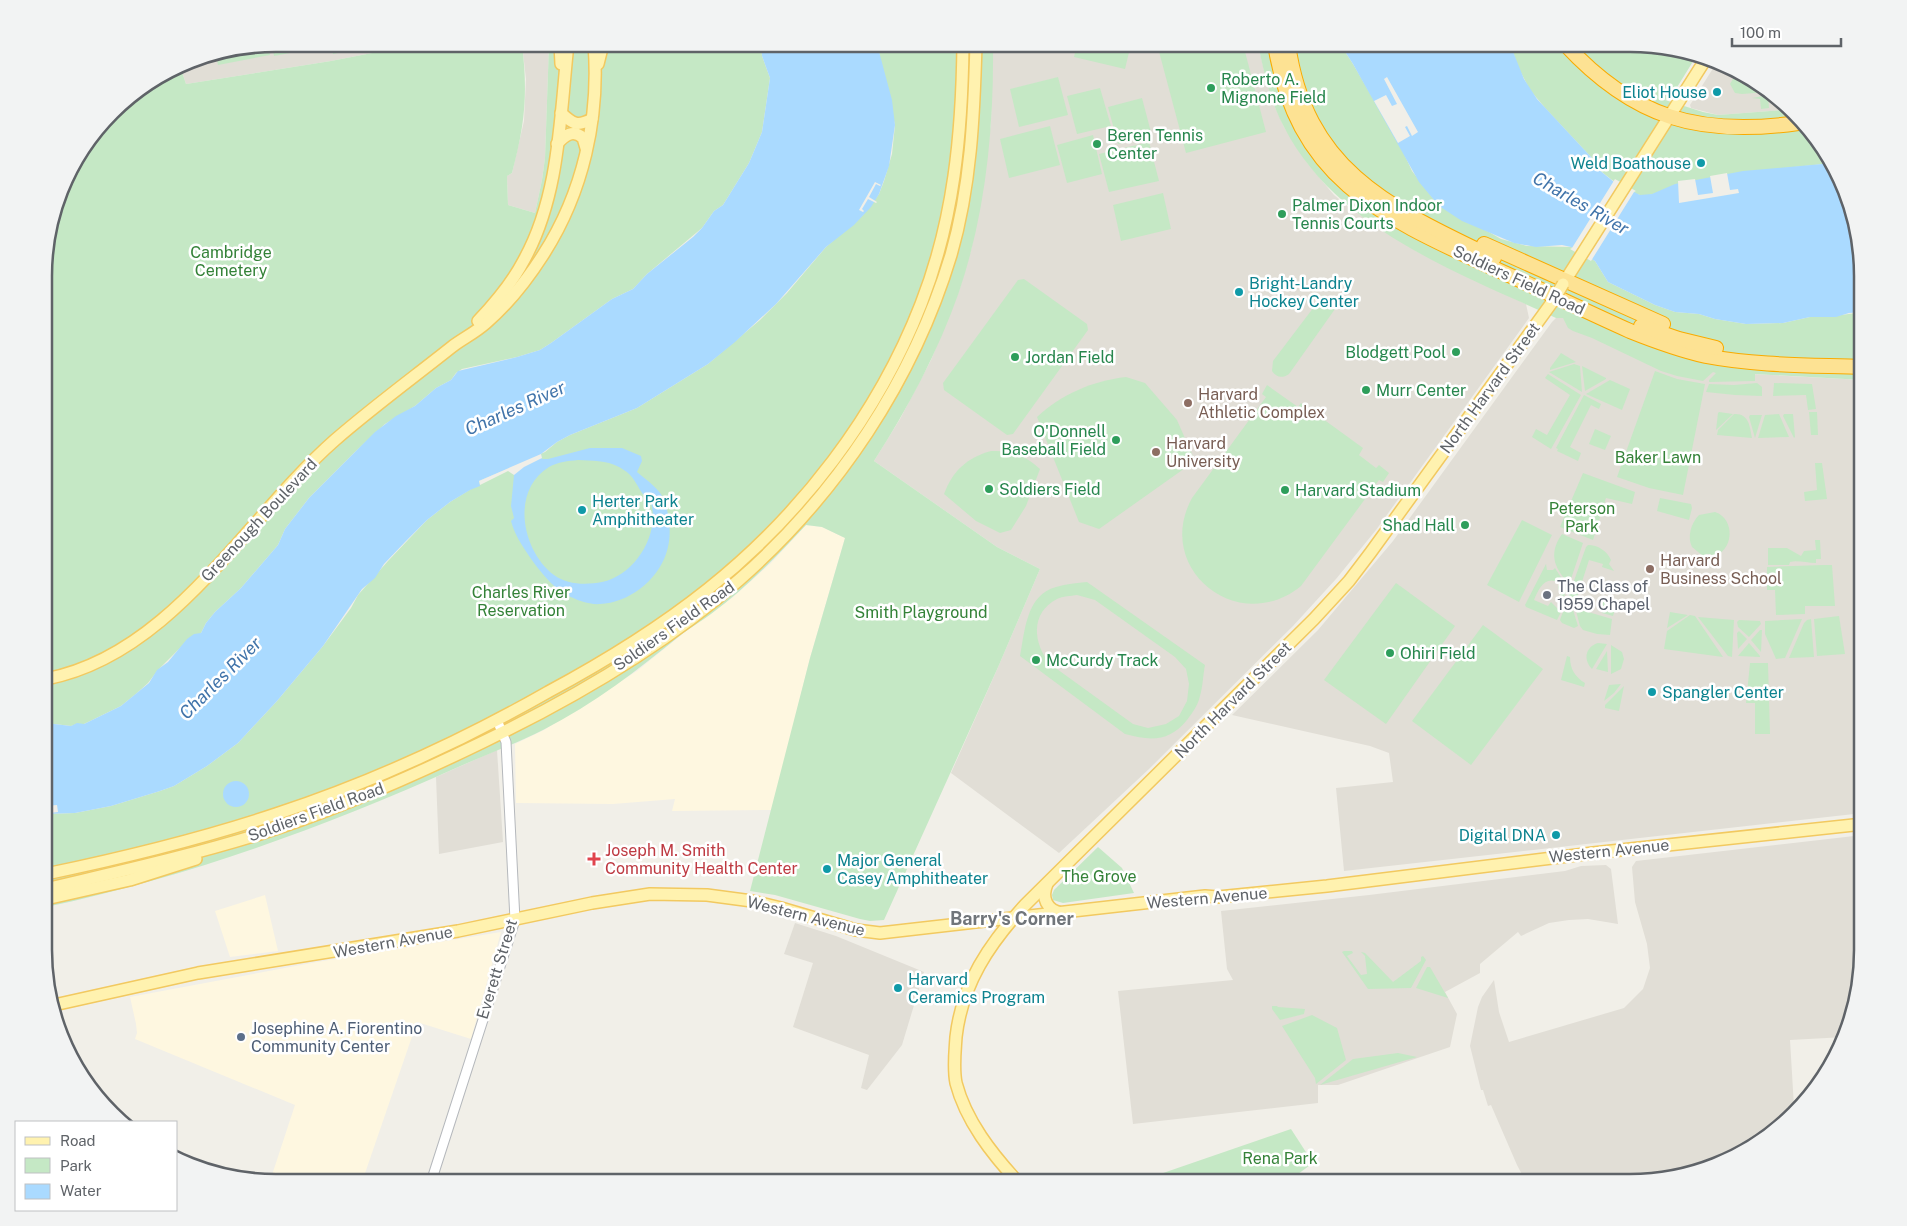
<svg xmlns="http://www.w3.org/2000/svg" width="1907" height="1226" font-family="'Public Sans',sans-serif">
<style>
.commercial{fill:#fef7e0}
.education{fill:#e1ded6}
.green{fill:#c5e8c5;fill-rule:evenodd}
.water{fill:#aadaff;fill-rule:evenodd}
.pier{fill:#f1efe8}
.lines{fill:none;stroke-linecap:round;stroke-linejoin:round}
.minor-casing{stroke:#b5b8bc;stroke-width:11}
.major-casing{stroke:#f2c960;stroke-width:14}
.highway-casing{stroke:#f9ab00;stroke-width:16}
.minor{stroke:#fff;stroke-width:9}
.major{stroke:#fff2af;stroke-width:11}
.highway{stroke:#fde293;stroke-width:14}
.major-bridge-casing{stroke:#f2c960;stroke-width:14;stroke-linecap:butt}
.major-bridge{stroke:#fff2af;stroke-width:11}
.leisure-dot{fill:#2e9e5b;stroke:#fff;stroke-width:2}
.culture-dot{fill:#0f9aa8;stroke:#fff;stroke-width:2}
.education-dot{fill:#8d6e63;stroke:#fff;stroke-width:2}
.worship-dot{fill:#6b7280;stroke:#fff;stroke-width:2}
.health-dot{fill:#e0444e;stroke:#fff;stroke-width:2}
.service-dot{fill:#5c6f8a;stroke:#fff;stroke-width:2}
.labels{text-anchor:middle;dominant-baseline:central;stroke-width:5;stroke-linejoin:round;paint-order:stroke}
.leisure-label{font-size:16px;fill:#27864d;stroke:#fff;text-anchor:start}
.culture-label{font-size:16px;fill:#0d838f;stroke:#fff;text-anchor:start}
.park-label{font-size:16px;fill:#348238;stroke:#fff}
.street-label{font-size:16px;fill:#5f6368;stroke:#fff}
.education-label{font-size:16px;fill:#785e54;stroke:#fff;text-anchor:start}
.worship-label{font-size:16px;fill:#5b616d;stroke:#fff;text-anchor:start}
.health-label{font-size:16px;fill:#be3a42;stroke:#fff;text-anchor:start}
.service-label{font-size:16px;fill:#4e5e75;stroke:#fff;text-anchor:start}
.water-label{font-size:18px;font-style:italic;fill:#4174aa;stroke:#fff}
.neighbourhood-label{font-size:18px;font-weight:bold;fill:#70757a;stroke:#fff}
.rim{fill:none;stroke:#5f6368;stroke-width:2.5}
</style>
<rect width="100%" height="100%" fill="#f1efe8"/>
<g class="commercial">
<path d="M806,525L822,527L845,538L810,658L772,810L672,811L675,799L613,804L516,803L515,744L544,730L637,671L685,632L732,598L771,563Z"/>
<path d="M265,895L278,951L230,957L215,911Z"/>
<path d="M501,932L471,1039L417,1022L362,1182L270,1181L295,1105L135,1039L137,1033L136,1024L130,997L317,962Z"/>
</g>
<g class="education">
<path d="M277,44H418L331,61L186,84L180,66L188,61Z"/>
<path d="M522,44H549L545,158L542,180L535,213L508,205L507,176L512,173L524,121L526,79Z"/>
<path d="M993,44H1258L1266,79L1274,105L1284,127L1308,164L1334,195L1351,209L1416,251L1526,304L1529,318L1376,530L1336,579L1293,626L1149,769L1059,853L951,773L999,665L1040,569L997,547L874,461L900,419L931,360L959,291L971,250L983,187L991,122Z"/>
<path d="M1717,62L1760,83L1785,110L1718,115L1691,108L1690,105Z"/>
<path d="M1556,318H1563L1697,371L1863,380V813L1344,871L1336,788L1393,782L1389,753L1370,746L1232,715L1318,630L1393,541L1552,322Z"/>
<path d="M497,750L503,842L439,854L436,777Z"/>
<path d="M1863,835V964L1851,1024L1845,1037L1790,1040L1794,1107L1747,1151L1645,1182H1526L1517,1165L1491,1105L1488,1106L1483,1090H1481L1470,1046L1478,1007L1482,997L1494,980L1499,1012L1509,1042L1624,1008L1643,989L1650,968L1647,944L1635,902L1632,867L1636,861Z"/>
<path d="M1606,865L1611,869L1618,924L1588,919L1569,920L1549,923L1521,936L1518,932L1480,964V973L1445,992L1457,1014L1450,1047L1338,1085H1318V1103L1133,1124L1118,991L1233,980L1227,969L1221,911L1369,895L1565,871L1581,866Z"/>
<path d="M795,923L836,936L924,972L902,1045L867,1090L861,1088L869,1055L793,1027L813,963L784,954Z"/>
</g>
<g class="green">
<path d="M277,44H321L322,47L274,56L272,45Z"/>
<path d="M331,44H384L333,54Z"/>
<path d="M418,44H522C528,94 525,124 512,173L507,176L508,205L535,213L542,180L545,158L549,44H761L762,56L770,78L762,132L749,163L723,205L714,211L702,228L647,274L633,289L612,299L551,343L540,350L517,357L462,369L456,373L451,380L436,388L415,406L385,424L355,452L309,498L285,529L278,545L241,588L215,612L206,623L201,633L183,645L158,670L148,683L137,693L121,706L84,724H77L71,726L46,723V247L68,173L123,102L180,66L186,84L331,61Z"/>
<path d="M877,44H993C994,127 986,212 959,292C938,352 908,408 874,461L997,547L1040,569L999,665L884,920L870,921L860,919L775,895L750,891L810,658L845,538L822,527L806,525C776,557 746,588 711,614C702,621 691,627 682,634C639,669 594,704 543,730C515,744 485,755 456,768C325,827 187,877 46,907V814L75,813L111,806L160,791L174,786L207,766L238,743L277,701L323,646L351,608L358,595L388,561L427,520L450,502L471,489L479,481L545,452L557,442L570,435L637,408L708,364L760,320L787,293L826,247L862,216L879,194L884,181L892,154L895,125Z"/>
<path d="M1027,44H1070L1067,49L1063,50Z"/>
<path d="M1077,44H1131L1125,69L1074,57Z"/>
<path d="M1157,44H1243L1266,132L1186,153Z"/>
<path d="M1258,44H1340L1353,64L1400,145L1412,171L1435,201L1501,239L1527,246L1571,247L1595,261L1608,282L1655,305L1675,312L1699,314L1715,319L1746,324L1783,323L1810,317H1827L1863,312V380L1755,374V381L1709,382V380L1716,373L1713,372L1703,381L1677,376L1661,371L1592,338L1573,331L1568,328L1563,318H1556C1459,273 1336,229 1284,127C1270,101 1264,73 1258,44Z"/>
<path d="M1510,44H1631L1697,55L1671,97L1665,100L1703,112L1718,115L1785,110L1833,163L1738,173L1649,195H1640L1633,193L1612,180L1598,169L1591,157L1546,109L1530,90L1519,69Z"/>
<path d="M268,46L270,55L218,65L216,56Z"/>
<path d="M1737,72L1760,83L1768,92L1742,94L1735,93L1730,84Z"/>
<path d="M1058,77L1068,115L1019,127L1010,89Z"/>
<path d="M1100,88L1111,126L1077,134L1067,96Z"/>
<path d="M1768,95L1769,108L1761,109L1760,99L1752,98Z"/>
<path d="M1142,98L1152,136L1118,144L1108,107Z"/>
<path d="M1050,126L1060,165L1009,178L1000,139Z"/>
<path d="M1093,135L1102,174L1067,183L1057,145Z"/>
<path d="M1149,142L1159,181L1109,192L1099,154Z"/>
<path d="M1163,193L1171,229L1121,241L1113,205Z"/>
<path d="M1024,279L1087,324L1088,330L1013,434L1007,435L944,390L943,383L1018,280Z"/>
<path d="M1323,295L1337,304L1335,309L1289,374C1282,379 1276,377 1272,371L1273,361Z"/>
<path d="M1561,353L1576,362L1550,370V368Z"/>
<path d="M1574,364L1580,366L1582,392L1549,372Z"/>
<path d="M1582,366L1606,378V379L1585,391Z"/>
<path d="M1655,371L1677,379L1705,384L1683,495L1649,488L1617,477Z"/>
<path d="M1548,374L1581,395L1551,449L1532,437L1536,429L1547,435L1570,395L1545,378Z"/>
<path d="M1126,377L1145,383L1177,420L1195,461L1099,529L1079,522L1037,417C1062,394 1092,381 1126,377Z"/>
<path d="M1610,380L1630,389L1622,410L1586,394Z"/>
<path d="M1757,383L1762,387V396L1735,395L1706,392L1709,384L1734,385Z"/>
<path d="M1774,383L1812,384L1816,409L1808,410L1806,395L1773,396Z"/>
<path d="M1267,385L1298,407L1301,403L1363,448L1359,455L1376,468L1379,465L1389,473L1383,482L1379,480L1301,586C1239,637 1153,569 1192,498L1266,397L1262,394Z"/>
<path d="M1584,395L1601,404L1599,409L1591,405L1570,447L1581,453L1578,461L1557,451L1558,449L1556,448Z"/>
<path d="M1719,412L1733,414L1716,430L1718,413Z"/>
<path d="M1809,412H1817L1818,435H1811Z"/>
<path d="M1734,414C1749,413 1750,427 1752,438L1717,435L1718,430Z"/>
<path d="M1779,414L1789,437L1758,438L1765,415Z"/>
<path d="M1793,414L1795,437L1794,438L1783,416L1784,414Z"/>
<path d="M1750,415H1762L1755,438L1749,417Z"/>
<path d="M1595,429L1611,436L1605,450L1589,444Z"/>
<path d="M991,451C1011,450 1025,455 1040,469L1026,506L1011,530L1000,533L976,521L944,494C953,470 967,458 991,451Z"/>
<path d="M1815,463H1822L1827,499L1805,501L1804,492L1817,490Z"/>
<path d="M1583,473L1635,492L1632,504L1606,498L1593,540L1560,527Z"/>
<path d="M1660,498L1691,504L1692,508L1689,520L1657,511Z"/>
<path d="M1715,512C1736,519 1734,552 1712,557L1710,554H1707L1703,556L1692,547C1687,537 1691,523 1699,515Z"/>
<path d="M1522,520L1552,535L1519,602L1487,585Z"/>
<path d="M1562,534L1583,543L1570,582L1568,583C1553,566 1549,553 1562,534Z"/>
<path d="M1815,540H1820L1821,559H1816V563C1807,563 1797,560 1790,562L1789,565H1768V548H1787L1801,556L1804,551L1816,550Z"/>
<path d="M1588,545C1598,545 1607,551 1611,560L1609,564L1614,571L1602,567L1603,564L1589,560L1573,610L1578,626L1574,628L1562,623L1560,620L1586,547Z"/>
<path d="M1546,564L1547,570H1553L1555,568C1562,580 1569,583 1564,597L1560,595L1558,587L1560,583C1545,575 1539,588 1534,600L1548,606L1551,602L1561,612L1557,620L1526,607L1525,605Z"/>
<path d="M1823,565H1832L1835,606H1805V614L1776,615L1775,590H1767V567Z"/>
<path d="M1087,582L1205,665C1203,675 1203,686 1200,696C1198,705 1193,712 1187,720C1169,742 1151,741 1125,734L1020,656C1025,631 1026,595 1056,587C1066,584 1077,583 1087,582ZM1077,595L1095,600L1175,657L1186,669L1189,684L1187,701L1179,716L1166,724L1148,728L1133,724L1050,664C1033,643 1030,613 1057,599C1063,596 1071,596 1077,595Z"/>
<path d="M1396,583L1455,626L1386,724L1324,680Z"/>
<path d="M1604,598L1618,600L1613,616L1602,613L1604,607L1602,606Z"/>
<path d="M1578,609L1612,619L1610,635L1597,634L1583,630L1580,626L1576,611Z"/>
<path d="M1670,612L1688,615L1667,628Z"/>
<path d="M1690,615L1695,616L1723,657L1664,649L1667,631Z"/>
<path d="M1839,616L1845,654L1817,656L1814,619Z"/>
<path d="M1698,617L1734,620L1732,657L1728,656Z"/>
<path d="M1802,619L1785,658L1776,659L1765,634V621Z"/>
<path d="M1811,619L1814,657L1789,658L1804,623L1807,620Z"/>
<path d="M1739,620L1760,621L1761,624L1749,637L1738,627L1737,622Z"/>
<path d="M1483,625L1543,669L1471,765L1412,721Z"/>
<path d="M1760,630H1762L1761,652L1751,640Z"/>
<path d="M1739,631L1747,639L1738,649L1737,633Z"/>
<path d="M1598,643L1607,644L1592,669C1583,660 1585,647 1598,643Z"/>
<path d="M1749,643L1760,656V657L1738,656Z"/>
<path d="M1611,645L1622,652L1624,659L1621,669L1611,674Z"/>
<path d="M1607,651L1608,672L1596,669Z"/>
<path d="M1567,656L1570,657C1570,669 1575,677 1585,683L1584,687L1561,680Z"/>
<path d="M1750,663H1768L1770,734H1755V703H1746Z"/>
<path d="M1621,684L1614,693L1604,701L1609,685Z"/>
<path d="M1624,686L1619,711L1605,708V705Z"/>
<path d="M1098,847L1122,868L1134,893L1063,903L1053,900L1052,895L1054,890Z"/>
<path d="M1344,951H1352L1353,953L1347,956L1361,975L1367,974L1365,956L1361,952L1365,953L1393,982L1421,961V957L1423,956L1426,960L1411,988L1368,989L1342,952Z"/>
<path d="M1427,967H1430L1448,998L1416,988Z"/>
<path d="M1272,1006H1277L1278,1007L1305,1009L1304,1014L1280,1020L1272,1009Z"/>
<path d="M1312,1015L1337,1028L1346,1060L1316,1084L1315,1078L1282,1026Z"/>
<path d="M1398,1053L1417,1057L1320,1085L1353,1059Z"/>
<path d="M1291,1129L1313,1163L1287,1182H1137Z"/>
</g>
<g class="water">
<path d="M761,44H877L892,100L895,125L889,166L879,194L871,207L854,225L826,247L776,304L735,342L708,364L637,408L570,435L557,442L541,454L542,459H548L590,448H622L641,456L642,461L637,472C646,480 661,489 665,502C670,519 672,537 666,554C657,581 628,603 600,604C590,605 576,600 567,595C554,588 546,578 537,567C527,553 515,537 511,521L514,518L511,506L514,475L510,471L534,458L479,481L480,486L470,490L450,502L427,520L406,541L384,564L375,578L362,589L323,646L277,701L238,743L207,766L174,786L160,791L111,806L75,813L46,814V723L71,726L77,723L84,724L121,706L149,683L157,670L168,662L187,639L194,634L201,633L206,623L215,612L241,588L278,545L285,529L309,498L375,432L396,416L415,406L436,388L451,380L458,371L517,357L540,350L551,343L612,299L633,289L647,274L693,237L702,228L714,211L723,205L749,163L762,132L770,78L762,56ZM578,460C592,461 606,460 619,467C636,476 635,485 646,498C649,501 651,502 652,507C658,538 633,576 602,582C587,585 567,585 554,575C522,551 510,491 549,467C558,462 568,461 578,460Z"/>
<path d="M1340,44H1510L1524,79L1537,99L1591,157L1598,169L1614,182L1640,195L1652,194L1675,184L1743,171L1833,163L1863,262V312L1849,313L1836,317H1810L1783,323L1746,324L1715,319L1699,314L1675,312L1655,305L1608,282L1595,261L1571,247L1562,245L1536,247L1514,243L1462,221L1439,206L1419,182L1353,64Z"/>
<circle cx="236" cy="794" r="13"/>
</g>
<g class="pier">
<path d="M1387,77L1418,132L1412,136L1407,126L1405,127L1410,136L1398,143L1374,101L1386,95L1392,106L1397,104L1384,79Z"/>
<path d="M1727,173L1730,190L1738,189L1739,193L1679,203L1678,181L1695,179L1698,195L1713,193L1710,176Z"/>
<path d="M1615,179L1636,191L1634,192L1591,261L1570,249L1572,248Z"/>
<path d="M875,182L881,185L880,186L876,184L869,197L877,202L876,203L868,199L862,209L864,211L863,212L859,210Z"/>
<path d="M541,454L542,458L524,467L514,475L508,471L480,485L479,481Z"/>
<path d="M57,805L58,812L50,813V816L46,817V806Z"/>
</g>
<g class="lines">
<defs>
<path id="minor" d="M431,1182L515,920L506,742L497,720"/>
<g id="major">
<path d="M560,44L561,64"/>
<path d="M598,64L603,44"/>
<path d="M561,113C573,124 577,127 592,119"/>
<path d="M557,144C565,135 573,129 583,138L586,148"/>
<path d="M1563,284L1707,57"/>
<path d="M478,321C496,302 512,283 524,260C560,195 560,116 568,44"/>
<path d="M46,679C172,655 245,519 335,440C373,407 414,377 453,346C464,338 476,332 486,323C508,304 527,280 543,255C583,193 600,118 594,44"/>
<path d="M46,874C123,858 201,839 276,814C370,783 462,741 548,692C604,662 659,628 708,589C801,515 878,415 921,304C954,220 962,133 963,44"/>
<path d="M1047,884C1041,898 1047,910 1061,913"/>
<path d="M46,889C117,872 189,856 260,834C336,810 411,777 483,742C572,699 664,646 739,580C837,494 913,381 951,255C971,186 974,116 976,44"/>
<path d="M46,899L130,880L196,859"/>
<path d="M54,1005L198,973L458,931L592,903L650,894L707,895L752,901L781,908L856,930L880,933L1205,896L1218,897L1327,886L1593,853L1863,824"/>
<path d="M1018,1182C992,1154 966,1121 956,1083C953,1068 955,1053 956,1037C962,984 989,944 1025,905L1314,619L1349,581L1371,552L1553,301"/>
</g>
<g id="highway">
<path d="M1275,44C1296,177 1378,215 1489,266C1536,287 1583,310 1630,331C1655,341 1680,350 1706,356C1758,366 1811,365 1863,367"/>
<path d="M1288,44C1306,171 1390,208 1494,258"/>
<path d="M1565,44C1633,118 1699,137 1798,123"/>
<path d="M1484,244L1663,324"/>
<path d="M1641,326L1679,339L1716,348"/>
</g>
</defs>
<use href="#minor" class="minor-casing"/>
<use href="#major" class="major-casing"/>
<use href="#highway" class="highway-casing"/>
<use href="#minor" class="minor"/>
<use href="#major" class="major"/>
<use href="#highway" class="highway"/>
<defs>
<path id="major-bridge" d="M1553,301L1563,284"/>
</defs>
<use href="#major-bridge" class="major-bridge-casing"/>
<use href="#major-bridge" class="major-bridge"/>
</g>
<g class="leisure-dot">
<circle cx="1211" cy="88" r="5"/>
<circle cx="1097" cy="144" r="5"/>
<circle cx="1282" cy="214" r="5"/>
<circle cx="1456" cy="352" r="5"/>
<circle cx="1015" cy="357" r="5"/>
<circle cx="1366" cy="390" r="5"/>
<circle cx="1116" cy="440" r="5"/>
<circle cx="989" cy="489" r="5"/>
<circle cx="1285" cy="490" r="5"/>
<circle cx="1465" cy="525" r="5"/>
<circle cx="1390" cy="653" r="5"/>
<circle cx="1036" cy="660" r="5"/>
</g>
<g class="culture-dot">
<circle cx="1717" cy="92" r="5"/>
<circle cx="1701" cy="163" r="5"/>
<circle cx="1239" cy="292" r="5"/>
<circle cx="582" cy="510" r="5"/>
<circle cx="1652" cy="692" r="5"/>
<circle cx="1556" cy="835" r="5"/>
<circle cx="827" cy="869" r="5"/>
<circle cx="898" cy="988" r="5"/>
</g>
<g class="education-dot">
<circle cx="1188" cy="403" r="5"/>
<circle cx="1156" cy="452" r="5"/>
<circle cx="1650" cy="569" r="5"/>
</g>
<circle class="worship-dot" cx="1547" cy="595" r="5"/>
<path class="health-dot" d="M591.5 851.5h5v5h5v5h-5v5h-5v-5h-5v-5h5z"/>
<circle class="service-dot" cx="241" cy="1037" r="5"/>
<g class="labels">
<g class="leisure-label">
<text x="1221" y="79">Roberto A.<tspan x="1221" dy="18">Mignone Field</tspan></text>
<text x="1107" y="135">Beren Tennis<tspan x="1107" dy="18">Center</tspan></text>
<text x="1292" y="205">Palmer Dixon Indoor<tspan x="1292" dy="18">Tennis Courts</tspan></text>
<text x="1446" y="352" text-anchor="end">Blodgett Pool</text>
<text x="1025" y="357">Jordan Field</text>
<text x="1376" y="390">Murr Center</text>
<text x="1106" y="431" text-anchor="end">O'Donnell<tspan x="1106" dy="18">Baseball Field</tspan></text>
<text x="999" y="489">Soldiers Field</text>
<text x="1295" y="490">Harvard Stadium</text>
<text x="1455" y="525" text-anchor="end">Shad Hall</text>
<text x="1400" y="653">Ohiri Field</text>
<text x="1046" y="660">McCurdy Track</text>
</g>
<g class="culture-label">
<text x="1707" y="92" text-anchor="end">Eliot House</text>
<text x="1691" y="163" text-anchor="end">Weld Boathouse</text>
<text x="1249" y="283">Bright-Landry<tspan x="1249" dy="18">Hockey Center</tspan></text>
<text x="592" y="501">Herter Park<tspan x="592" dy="18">Amphitheater</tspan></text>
<text x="1662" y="692">Spangler Center</text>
<text x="1546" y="835" text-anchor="end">Digital DNA</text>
<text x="837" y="860">Major General<tspan x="837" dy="18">Casey Amphitheater</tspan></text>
<text x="908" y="979">Harvard<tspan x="908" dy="18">Ceramics Program</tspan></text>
</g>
<g class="park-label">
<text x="231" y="252">Cambridge<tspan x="231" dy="18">Cemetery</tspan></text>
<text x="1658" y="457">Baker Lawn</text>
<text x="1582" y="508">Peterson<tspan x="1582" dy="18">Park</tspan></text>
<text x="521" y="592">Charles River<tspan x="521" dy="18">Reservation</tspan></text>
<text x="921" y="612">Smith Playground</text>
<text x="1099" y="876">The Grove</text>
<text x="1280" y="1158">Rena Park</text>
</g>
<g class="street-label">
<text transform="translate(1519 280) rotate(25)">Soldiers Field Road</text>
<text transform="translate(1490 388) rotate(-54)">North Harvard Street</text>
<text transform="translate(259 520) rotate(-47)">Greenough Boulevard</text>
<text transform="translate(674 626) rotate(-35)">Soldiers Field Road</text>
<text transform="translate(1233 700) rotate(-45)">North Harvard Street</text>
<text transform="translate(316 812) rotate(-20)">Soldiers Field Road</text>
<text transform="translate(1609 851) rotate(-6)">Western Avenue</text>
<text transform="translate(1207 898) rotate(-5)">Western Avenue</text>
<text transform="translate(806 916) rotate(14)">Western Avenue</text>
<text transform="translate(393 942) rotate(-10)">Western Avenue</text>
<text transform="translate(497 969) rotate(-73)">Everett Street</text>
</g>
<g class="education-label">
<text x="1198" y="394">Harvard<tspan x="1198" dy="18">Athletic Complex</tspan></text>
<text x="1166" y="443">Harvard<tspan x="1166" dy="18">University</tspan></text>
<text x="1660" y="560">Harvard<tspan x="1660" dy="18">Business School</tspan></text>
</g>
<g class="worship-label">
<text x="1557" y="586">The Class of<tspan x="1557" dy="18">1959 Chapel</tspan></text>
</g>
<g class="health-label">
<text x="605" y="850">Joseph M. Smith<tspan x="605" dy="18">Community Health Center</tspan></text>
</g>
<g class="service-label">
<text x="251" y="1028">Josephine A. Fiorentino<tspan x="251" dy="18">Community Center</tspan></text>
</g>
<g class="water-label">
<text transform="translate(1581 203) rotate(30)">Charles River</text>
<text transform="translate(515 408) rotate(-24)">Charles River</text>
<text transform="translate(220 678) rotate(-45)">Charles River</text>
</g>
<g class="neighbourhood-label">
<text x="1012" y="918">Barry's Corner</text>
</g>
</g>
<path d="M0 0H1907V1226H0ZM276 52H1630A224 224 0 0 1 1854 276V950A224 224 0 0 1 1630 1174H276A224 224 0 0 1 52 950V276A224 224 0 0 1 276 52Z" fill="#f2f3f3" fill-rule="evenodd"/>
<path class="rim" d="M276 52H1630A224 224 0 0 1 1854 276V950A224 224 0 0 1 1630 1174H276A224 224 0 0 1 52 950V276A224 224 0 0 1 276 52Z"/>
<rect x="15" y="1121" width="162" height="90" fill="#ffffff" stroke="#bfc1c3"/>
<rect x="25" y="1137" width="25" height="8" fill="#fff2af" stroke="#bfc1c3"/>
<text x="60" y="1146" font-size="15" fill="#5f6368">Road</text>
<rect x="25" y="1158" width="25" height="15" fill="#c5e8c5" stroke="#bfc1c3"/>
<text x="60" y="1171" font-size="15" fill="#5f6368">Park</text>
<rect x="25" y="1184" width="25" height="15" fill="#aadaff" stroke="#bfc1c3"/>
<text x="60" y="1196" font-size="15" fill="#5f6368">Water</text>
<path d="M1732 38v8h109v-8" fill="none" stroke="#5f6368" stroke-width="2.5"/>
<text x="1740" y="38" font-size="15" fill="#5f6368" stroke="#ffffff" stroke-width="4" paint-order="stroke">100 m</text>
</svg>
